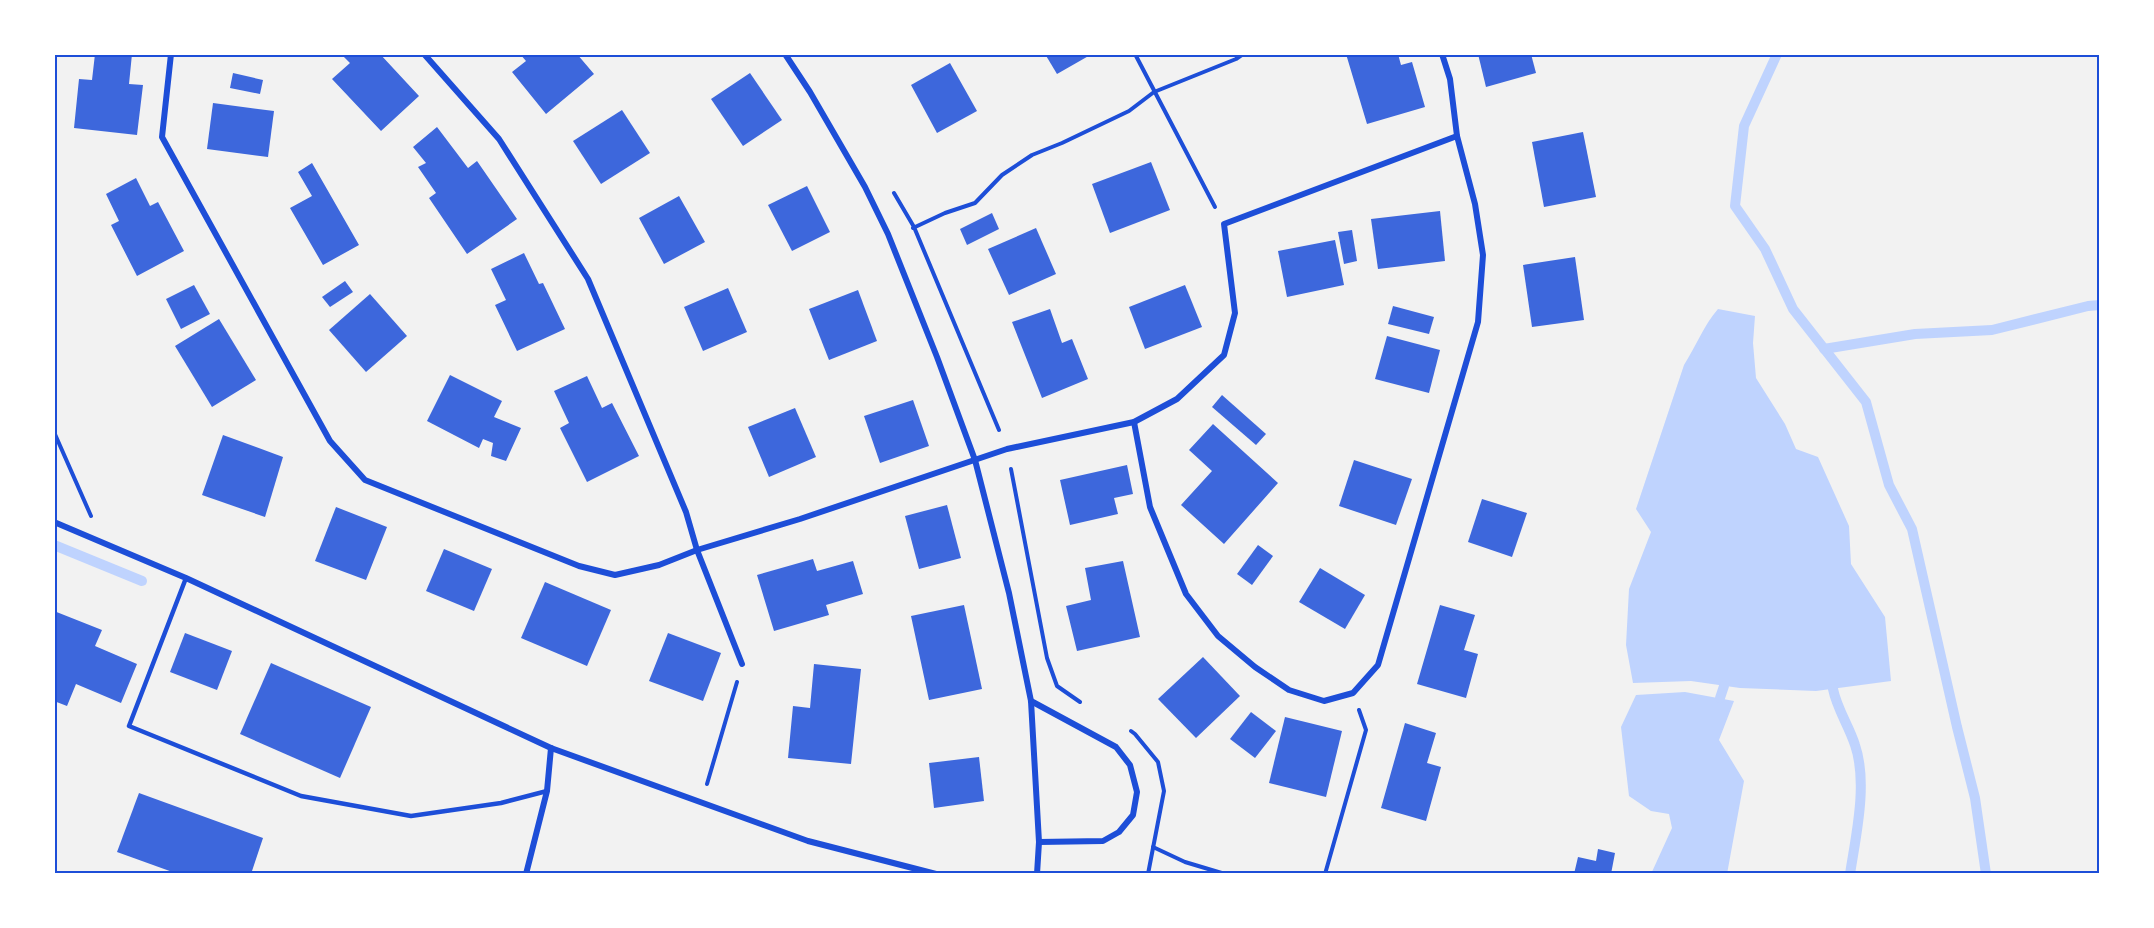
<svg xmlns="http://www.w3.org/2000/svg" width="2154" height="928" font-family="'Roboto Condensed',sans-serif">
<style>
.water{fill:#bfd3fe}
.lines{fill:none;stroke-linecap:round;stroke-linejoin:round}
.stream{stroke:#bfd3fe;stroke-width:10}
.building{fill:#3d67dc}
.path{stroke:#1d4ed8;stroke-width:4}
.service{stroke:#1d4ed8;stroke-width:4.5}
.minor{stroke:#1d4ed8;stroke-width:6}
.neatline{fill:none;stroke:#1d4ed8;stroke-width:2}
</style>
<rect width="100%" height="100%" fill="#f2f2f2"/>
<g class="water">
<path d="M1718,309L1755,316L1753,343L1756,378L1785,424L1796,449L1818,457L1849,526L1851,564L1885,617L1891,681L1816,691L1740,688L1691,681L1633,683L1626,645L1629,589L1651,532L1636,509L1684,365C1696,346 1704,325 1718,309Z"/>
<path d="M1685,692L1734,701L1719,740L1744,781L1727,874H1651L1672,828L1669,814L1651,811L1629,796L1621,727L1636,695Z"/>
</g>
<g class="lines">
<g class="stream">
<path d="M1777,54L1744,126L1735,206L1765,249L1793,309L1866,402L1889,485L1912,529L1957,727L1975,798L1986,874"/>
<path d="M1824,349L1915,334L1992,330L2088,306L2100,305"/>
<path d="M54,545L142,581"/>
<path d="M1833,689C1837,709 1849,726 1855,745C1868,783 1856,835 1850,874"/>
<path d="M1720,698L1724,686"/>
</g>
</g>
<g class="building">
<path d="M95,54H132L129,84L143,85L137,135L74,128L79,79L92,80Z"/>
<path d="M341,54H380L419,96L381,131L332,79L350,63Z"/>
<path d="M520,54H577L594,74L546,114L512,72L526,61Z"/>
<path d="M1045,54H1092L1057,74Z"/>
<path d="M1346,54H1398L1401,65L1412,62L1425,107L1367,124Z"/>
<path d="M1478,54H1531L1536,73L1486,87Z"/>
<path d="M950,63L977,111L937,133L911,85Z"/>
<path d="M233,73L263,80L260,94L230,88Z"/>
<path d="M750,73L782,120L743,146L711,99Z"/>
<path d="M213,103L274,111L268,157L207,149Z"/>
<path d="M622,110L650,153L601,184L573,141Z"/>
<path d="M437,127L468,168L477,161L517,219L467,254L429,198L436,193L418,167L426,163L413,147Z"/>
<path d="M1583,132L1596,197L1544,207L1532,142Z"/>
<path d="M1151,162L1170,210L1110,233L1092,184Z"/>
<path d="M312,163L359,245L323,265L290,208L312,196L298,172Z"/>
<path d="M136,178L150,206L158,202L184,251L137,276L111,225L119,221L106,194Z"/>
<path d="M807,186L830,232L792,251L768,205Z"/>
<path d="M679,196L705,242L664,264L639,218Z"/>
<path d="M1440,211L1445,261L1378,269L1371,219Z"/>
<path d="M992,213L999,229L967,245L960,229Z"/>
<path d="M1036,228L1056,274L1009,295L988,249Z"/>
<path d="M1352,230L1357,261L1344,264L1338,232Z"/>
<path d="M1335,240L1344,285L1287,297L1278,251Z"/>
<path d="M524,253L539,284L543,283L565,329L517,351L495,305L506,300L491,269Z"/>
<path d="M1575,257L1584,320L1532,327L1523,265Z"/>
<path d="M345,281L353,292L330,307L322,297Z"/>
<path d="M194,285L210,314L181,329L166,299Z"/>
<path d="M1185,285L1202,327L1145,349L1129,307Z"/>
<path d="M728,288L747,332L703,351L684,307Z"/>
<path d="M858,290L877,341L829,360L809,309Z"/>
<path d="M370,294L407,336L366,372L329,330Z"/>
<path d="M1393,306L1434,317L1429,334L1388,324Z"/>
<path d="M1050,309L1062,343L1072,339L1088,379L1042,398L1012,322Z"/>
<path d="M219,319L256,380L212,407L175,346Z"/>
<path d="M1387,336L1440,350L1429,393L1375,379Z"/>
<path d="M450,375L502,401L494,417L521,428L506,461L491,456L493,443L483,439L479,448L427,421Z"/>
<path d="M587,376L602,408L612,403L639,456L587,482L560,428L569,423L554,391Z"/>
<path d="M1222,395L1266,434L1256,445L1212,407Z"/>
<path d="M913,400L929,446L880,463L864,416Z"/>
<path d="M795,408L816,457L769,477L748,427Z"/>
<path d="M1213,424L1278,483L1224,544L1181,505L1212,471L1189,450Z"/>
<path d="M223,435L283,457L265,517L202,495Z"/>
<path d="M1354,460L1412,479L1396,525L1339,506Z"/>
<path d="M1127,465L1133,494L1114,498L1118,514L1070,525L1060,480Z"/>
<path d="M1482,499L1527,513L1512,557L1468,542Z"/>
<path d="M947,505L961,558L919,569L905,516Z"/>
<path d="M336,507L387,527L366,580L315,561Z"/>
<path d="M1258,545L1273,556L1252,585L1237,574Z"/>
<path d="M444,549L492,569L474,611L426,591Z"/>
<path d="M813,559L817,571L853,561L863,594L826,605L829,615L774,631L757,575Z"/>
<path d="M1123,561L1140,637L1077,651L1066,606L1091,600L1085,568Z"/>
<path d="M1320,568L1365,595L1345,629L1299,602Z"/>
<path d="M545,582L611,610L587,666L521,638Z"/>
<path d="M964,605L982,689L929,700L911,616Z"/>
<path d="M1440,605L1475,615L1464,650L1478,654L1466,698L1417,684Z"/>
<path d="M54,611L102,630L95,646L137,664L121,703L76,684L67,706L54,701Z"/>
<path d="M185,633L232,651L217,690L170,672Z"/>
<path d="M668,633L721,653L703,701L649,681Z"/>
<path d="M1203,657L1240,696L1196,738L1158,699Z"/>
<path d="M271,663L371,707L340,778L240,734Z"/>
<path d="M814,664L861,669L851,764L788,758L793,706L810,708Z"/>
<path d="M1251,712L1276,731L1255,758L1230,739Z"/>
<path d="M1285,717L1342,731L1326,797L1269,783Z"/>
<path d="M1405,723L1436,733L1427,763L1441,767L1426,821L1381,808Z"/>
<path d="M979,757L984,801L934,808L929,763Z"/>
<path d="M139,793L263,838L251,874H178L117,852Z"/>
<path d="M1598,849L1615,853L1611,874H1574L1578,857L1596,861Z"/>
</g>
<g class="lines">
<g class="path">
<path d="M1135,54L1215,207"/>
<path d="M894,193L914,227L999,430"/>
<path d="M913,228L945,213L975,203L1002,175L1032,155L1062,143L1129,111L1154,92L1236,59L1243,54"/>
<path d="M54,432L91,516"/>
<path d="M1011,469L1047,658L1057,686L1080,702"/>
<path d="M1131,731L1135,734L1158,762L1164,791L1148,874"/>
<path d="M707,784L737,682"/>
<path d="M1153,847L1185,862L1225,874"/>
<path d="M1325,874L1366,730L1359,710"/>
</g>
<path class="service" d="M186,578L129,726L301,796L411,816L501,803L547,791"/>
<g class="minor">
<path d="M171,54L162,137L330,441L365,480L579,566L615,575L659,565L697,550L800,519L1007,449L1134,422L1177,399L1224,355L1235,313L1224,224L1457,136"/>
<path d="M424,54L499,139L588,279L686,512L697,550L742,664"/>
<path d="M785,54L810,92L865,187L888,234L937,357L975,460L1009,593L1031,701L1039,842L1037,874"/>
<path d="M1134,422L1150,507L1186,594L1218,636L1255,667L1289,690L1324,701L1353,693L1378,665L1478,322L1483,255L1475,204L1457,136L1450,79L1442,54"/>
<path d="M54,522L186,578L551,748L808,841L936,874"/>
<path d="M1031,701L1116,747L1130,765L1137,792L1133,815L1119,832L1103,841L1039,842"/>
<path d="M526,874L547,791L551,748"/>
</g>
</g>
<rect width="2154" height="928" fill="none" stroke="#ffffff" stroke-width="111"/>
<rect x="56" y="56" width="2042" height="816" class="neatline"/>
</svg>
